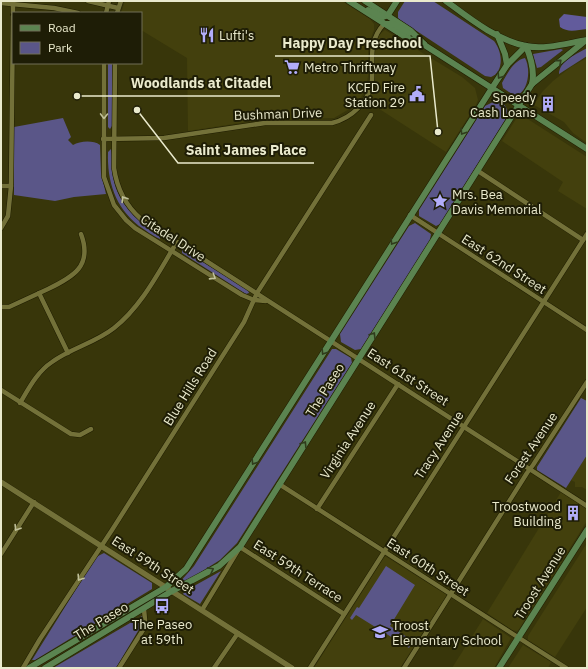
<svg xmlns="http://www.w3.org/2000/svg" width="588" height="669" font-family="'IBM Plex Sans',sans-serif">
<style>
.built{fill:#43400d}
.green{fill:#5a5688}
.forest{fill:#625b9c}
.lines{fill:none;stroke-linecap:round;stroke-linejoin:round}
.minor-casing{stroke:#1f1d01;stroke-width:5.5}
.tertiary-casing{stroke:#1f1d01;stroke-width:6}
.secondary-casing{stroke:#1f1d01;stroke-width:7}
.minor{stroke:#737139;stroke-width:4.5}
.tertiary{stroke:#737139;stroke-width:5.5}
.secondary{stroke:#5b8450;stroke-width:6}
.oneway{stroke:#303c1c}
.oneway2{stroke:#c0c099}
.labels{text-anchor:middle;dominant-baseline:central;stroke-width:4;stroke-linejoin:round;paint-order:stroke}
.poi-label{font-size:13px;fill:#eaeacd;stroke:#1e1d06;text-anchor:start}
.street-label{font-size:13px;fill:#eaeacd;stroke:#1e1d06}
.leader{fill:none;stroke:#eaeacd;stroke-width:1.5}
.callout-dot{fill:#eaeacd;stroke:#1e1d06;stroke-width:1.5}
.callout-label{font-size:14px;text-anchor:middle;font-weight:bold;fill:#eaeacd;stroke:#1e1d06;stroke-width:4;stroke-linejoin:round;paint-order:stroke}
</style>
<rect width="100%" height="100%" fill="#38360a"/>
<g class="built">
<path d="M125,1H342L370,19L374,24V30L368,46V76L366,89L356,105L334,118L266,119L188,131L187,58L141,30V13H121Z"/>
<path d="M385,30L462,77L475,88L478,100L476,105L446,152L367,101L373,90L375,80V46L379,35Z"/>
<path d="M587,58V143L573,133L564,122L534,105L542,92L553,81L571,67Z"/>
<path d="M523,116L587,157V209L558,191L563,182L502,141L516,119Z"/>
<path d="M587,455V490L582,487H575V482L571,480Z"/>
<path d="M561,492L587,509V521L519,629L517,631L512,630L487,613Z"/>
<path d="M587,543V607L555,657L528,640V636Z"/>
<path d="M385,556L447,595L400,668H314Z"/>
<path d="M483,619L511,638L494,668H452Z"/>
<path d="M523,645L551,662L548,668H508Z"/>
</g>
<g class="green">
<path d="M405,1H433L494,41C502,51 505,71 491,77L485,76L400,20L398,18V12Z"/>
<path d="M587,48V56L559,74C559,61 577,54 587,48Z"/>
<path d="M561,49L563,50L541,67L537,68L533,54Z"/>
<path d="M525,58C531,69 529,92 515,96L503,88L502,83C507,74 514,60 525,58Z"/>
<path d="M108,63H112V126L110,129L108,127Z"/>
<path d="M495,101C507,102 509,111 505,120L440,224L436,226L419,216V210L485,106Z"/>
<path d="M63,118L71,137L68,140L73,145C80,141 93,140 100,145L101,173L106,194L74,197L55,201L14,195V127Z"/>
<path d="M111,149C113,158 111,168 113,177C118,205 138,221 160,235V239C153,236 145,230 139,226C115,207 107,181 108,152Z"/>
<path d="M415,223L431,234L430,240L361,349L355,350L341,342L340,334L409,226Z"/>
<path d="M182,249L248,290L249,293L246,294L182,253Z"/>
<path d="M332,349H336L351,358L352,363L237,543L220,560L180,585L179,583L194,566Z"/>
<path d="M581,398L587,401V455L566,488L537,470V467Z"/>
<path d="M104,553L152,583V589L35,660H32L96,557Z"/>
<path d="M386,566L415,585L390,626L413,641L409,648L356,615L352,620L350,618L357,607L359,608Z"/>
<path d="M221,571L200,604L183,594L185,591Z"/>
<path d="M142,616L141,626L116,668H53Z"/>
</g>
<path class="forest" d="M564,14L587,17V29C577,30 568,33 560,27L559,19Z"/>
<g class="lines">
<defs>
<g id="minor">
<path d="M88,1L118,8"/>
<path d="M1,3L54,8L78,13"/>
<path d="M13,13V1"/>
<path d="M106,13L109,1"/>
<path d="M117,13L121,1"/>
<path d="M104,63V177L114,205L126,220L135,228L242,295L254,300L266,301"/>
<path d="M115,63L114,168C117,189 125,205 141,219L587,506"/>
<path d="M103,139L164,138L265,123H332C352,118 370,101 372,80C373,58 368,41 384,24"/>
<path d="M478,171L583,240"/>
<path d="M1,186H11"/>
<path d="M410,215L587,330"/>
<path d="M1,228L8,216L11,186L13,16"/>
<path d="M39,293L68,353"/>
<path d="M1,307H9C22,301 35,295 48,289C73,277 93,266 81,234"/>
<path d="M1,390L71,434L80,435L91,429"/>
<path d="M20,403C29,388 37,372 52,362C71,348 95,343 114,328C142,306 159,271 177,242"/>
<path d="M279,484L566,668"/>
<path d="M317,509L398,384"/>
<path d="M1,554L34,502"/>
<path d="M202,610L240,547L344,614"/>
<path d="M23,668L40,639L112,530L244,322L257,293L371,115"/>
<path d="M119,668L143,630L145,620L144,609"/>
<path d="M214,668L238,633"/>
<path d="M310,668L587,234"/>
<path d="M404,668L527,473L533,465L587,382"/>
</g>
<path id="tertiary" d="M1,482L292,668"/>
<g id="secondary">
<path d="M349,1L407,38L424,44"/>
<path d="M365,1L411,31L426,46L587,149"/>
<path d="M446,1C469,18 496,40 526,46C545,50 568,43 587,40"/>
<path d="M368,10L383,17L388,15"/>
<path d="M388,15L397,1"/>
<path d="M384,24H393L409,33"/>
<path d="M497,34L505,54L507,65"/>
<path d="M532,84L585,41"/>
<path d="M29,668L166,587L186,569L492,88L507,65L526,46"/>
<path d="M45,668L172,591L219,566L240,547L532,84C535,71 531,58 526,46"/>
<path d="M499,668L587,530"/>
</g>
</defs>
<use href="#minor" class="minor-casing"/>
<use href="#tertiary" class="tertiary-casing"/>
<use href="#secondary" class="secondary-casing"/>
<use href="#minor" class="minor"/>
<use href="#tertiary" class="tertiary"/>
<use href="#secondary" class="secondary"/>
</g>
<defs><path id="oneway-chevron" d="M-2-3.5L2.5 0L-2 3.5" fill="none" stroke-width="1.6" stroke-linecap="round" stroke-linejoin="round"/></defs>
<g class="oneway">
<use href="#oneway-chevron" transform="translate(559 62) rotate(-41)"/>
<use href="#oneway-chevron" transform="translate(500 76) rotate(123)"/>
<use href="#oneway-chevron" transform="translate(463 132) rotate(123)"/>
<use href="#oneway-chevron" transform="translate(393 242) rotate(122)"/>
<use href="#oneway-chevron" transform="translate(373 335) rotate(-58)"/>
<use href="#oneway-chevron" transform="translate(324 352) rotate(122)"/>
<use href="#oneway-chevron" transform="translate(304 444) rotate(-58)"/>
<use href="#oneway-chevron" transform="translate(254 462) rotate(122)"/>
<use href="#oneway-chevron" transform="translate(211 570) rotate(-28)"/>
</g>
<g class="oneway2">
<use href="#oneway-chevron" transform="translate(104 116) rotate(91)"/>
<use href="#oneway-chevron" transform="translate(124 199) rotate(-122)"/>
<use href="#oneway-chevron" transform="translate(213 277) rotate(32)"/>
<use href="#oneway-chevron" transform="translate(17 528) rotate(122)"/>
<use href="#oneway-chevron" transform="translate(80 578) rotate(123)"/>
</g>
<defs>
<symbol id="restaurant-bare" viewBox="-9 -9 18 18"><path d="M-5-6h1v4h1v-4h1v4h1v-4h1v5L-1.5 .5V6h-2V.5L-5-1ZM5-6V6H3V1.5H1.5Q1.5-4 5-6Z" fill="#b2adf9" stroke="#1e1d06" stroke-width="2.5" paint-order="stroke"/></symbol>
<symbol id="supermarket-bare" viewBox="-9 -9 18 18"><path d="M-6-5.5h2.5l.6 2H6L4.5 2H-2.5L-4.4-4H-6ZM-1.5 3.2a1.3 1.3 0 1 0 .1 0ZM3 3.2a1.3 1.3 0 1 0 .1 0Z" fill="#b2adf9" stroke="#1e1d06" stroke-width="2.5" paint-order="stroke"/></symbol>
<symbol id="civic-bare" viewBox="-9 -9 18 18"><path d="M-.6-6.5H3V-4.5H.6V-3L4-1V1h2V6H-6V1h2V-1L-.6-3ZM-1.2 2.5V6h2.4V2.5Z" fill="#b2adf9" stroke="#1e1d06" stroke-width="2.5" paint-order="stroke"/></symbol>
<symbol id="building-bare" viewBox="-9 -9 18 18"><path d="M-4-6H4V6H1V3H-1V6H-4ZM-2.5-4.3h1.7v1.8h-1.7ZM.8-4.3h1.7v1.8H.8ZM-2.5-1h1.7V.8h-1.7ZM.8-1h1.7V.8H.8Z" fill="#b2adf9" stroke="#1e1d06" stroke-width="2.5" paint-order="stroke"/></symbol>
<symbol id="sight-bare" viewBox="-9 -9 18 18"><path d="M0-6L1.8-2.2L6-1.7L2.9 1.2L3.7 5.4L0 3.3L-3.7 5.4L-2.9 1.2L-6-1.7L-1.8-2.2Z" fill="#b2adf9" stroke="#1e1d06" stroke-width="2.5" paint-order="stroke"/></symbol>
<symbol id="bus-bare" viewBox="-9 -9 18 18"><path d="M-5-6H5V4H4V6H2V4H-2V6H-4V4H-5ZM-3.5-4V0h7V-4ZM-3.5 1.2v1.5H-2V1.2ZM2 1.2v1.5H3.5V1.2Z" fill="#b2adf9" stroke="#1e1d06" stroke-width="2.5" paint-order="stroke"/></symbol>
<symbol id="school-bare" viewBox="-9 -9 18 18"><path d="M0-5L7-2L0 1L-7-2ZM-4 1L0 2.5L4 1V4Q0 6-4 4Z" fill="#b2adf9" stroke="#1e1d06" stroke-width="2.5" paint-order="stroke"/></symbol>
</defs>
<g fill-rule="evenodd">
<use href="#restaurant-bare" x="196" y="24" width="22" height="22"/>
<use href="#supermarket-bare" x="281" y="56" width="22" height="22"/>
<use href="#civic-bare" x="406" y="83" width="22" height="22"/>
<use href="#building-bare" x="537" y="93" width="22" height="22"/>
<use href="#sight-bare" x="429" y="190" width="22" height="22"/>
<use href="#building-bare" x="562" y="502" width="22" height="22"/>
<use href="#bus-bare" x="151" y="595" width="22" height="22"/>
<use href="#school-bare" x="369" y="621" width="22" height="22"/>
</g>
<g class="labels">
<g class="poi-label">
<text x="219" y="35">Lufti's</text>
<text x="304" y="67">Metro Thriftway</text>
<text x="405" y="87" text-anchor="end">KCFD Fire<tspan x="405" dy="15">Station 29</tspan></text>
<text x="536" y="97" text-anchor="end">Speedy<tspan x="536" dy="15">Cash Loans</tspan></text>
<text x="452" y="194">Mrs. Bea<tspan x="452" dy="15">Davis Memorial</tspan></text>
<text x="561" y="506" text-anchor="end">Troostwood<tspan x="561" dy="15">Building</tspan></text>
<text x="162" y="624" text-anchor="middle">The Paseo<tspan x="162" dy="15">at 59th</tspan></text>
<text x="392" y="625">Troost<tspan x="392" dy="15">Elementary School</tspan></text>
</g>
<g class="street-label">
<text transform="translate(278 114) rotate(-2)">Bushman Drive</text>
<text transform="translate(173 238) rotate(33)">Citadel Drive</text>
<text transform="translate(504 264) rotate(33)">East 62nd Street</text>
<text transform="translate(408 377) rotate(33)">East 61st Street</text>
<text transform="translate(190 387) rotate(-58)">Blue Hills Road</text>
<text transform="translate(325 390) rotate(-58)">The Paseo</text>
<text transform="translate(348 440) rotate(-57)">Virginia Avenue</text>
<text transform="translate(439 445) rotate(-57)">Tracy Avenue</text>
<text transform="translate(531 448) rotate(-56)">Forest Avenue</text>
<text transform="translate(153 565) rotate(33)">East 59th Street</text>
<text transform="translate(428 567) rotate(33)">East 60th Street</text>
<text transform="translate(298 571) rotate(33)">East 59th Terrace</text>
<text transform="translate(540 583) rotate(-58)">Troost Avenue</text>
<text transform="translate(101 621) rotate(-31)">The Paseo</text>
</g>
</g>
<path class="leader" d="M438 132L430 56H275M77 96L123 96H280M137 110L178 163H314"/>
<g class="callout-dot">
<circle cx="438" cy="132" r="4"/>
<circle cx="77" cy="96" r="4"/>
<circle cx="137" cy="110" r="4"/>
</g>
<g class="callout-label">
<text x="352" y="48">Happy Day Preschool</text>
<text x="201" y="88">Woodlands at Citadel</text>
<text x="246" y="155">Saint James Place</text>
</g>
<rect width="588" height="669" fill="none" stroke="#eaeacd" stroke-width="4"/>
<rect x="12" y="12" width="130" height="52" fill="#1e1d06" stroke="#706f56"/>
<rect x="20" y="25" width="20" height="6" fill="#5b8450" stroke="#706f56"/>
<text x="48" y="32" font-size="12" fill="#eaeacd">Road</text>
<rect x="20" y="42" width="20" height="12" fill="#5a5688" stroke="#706f56"/>
<text x="48" y="52" font-size="12" fill="#eaeacd">Park</text>
</svg>
